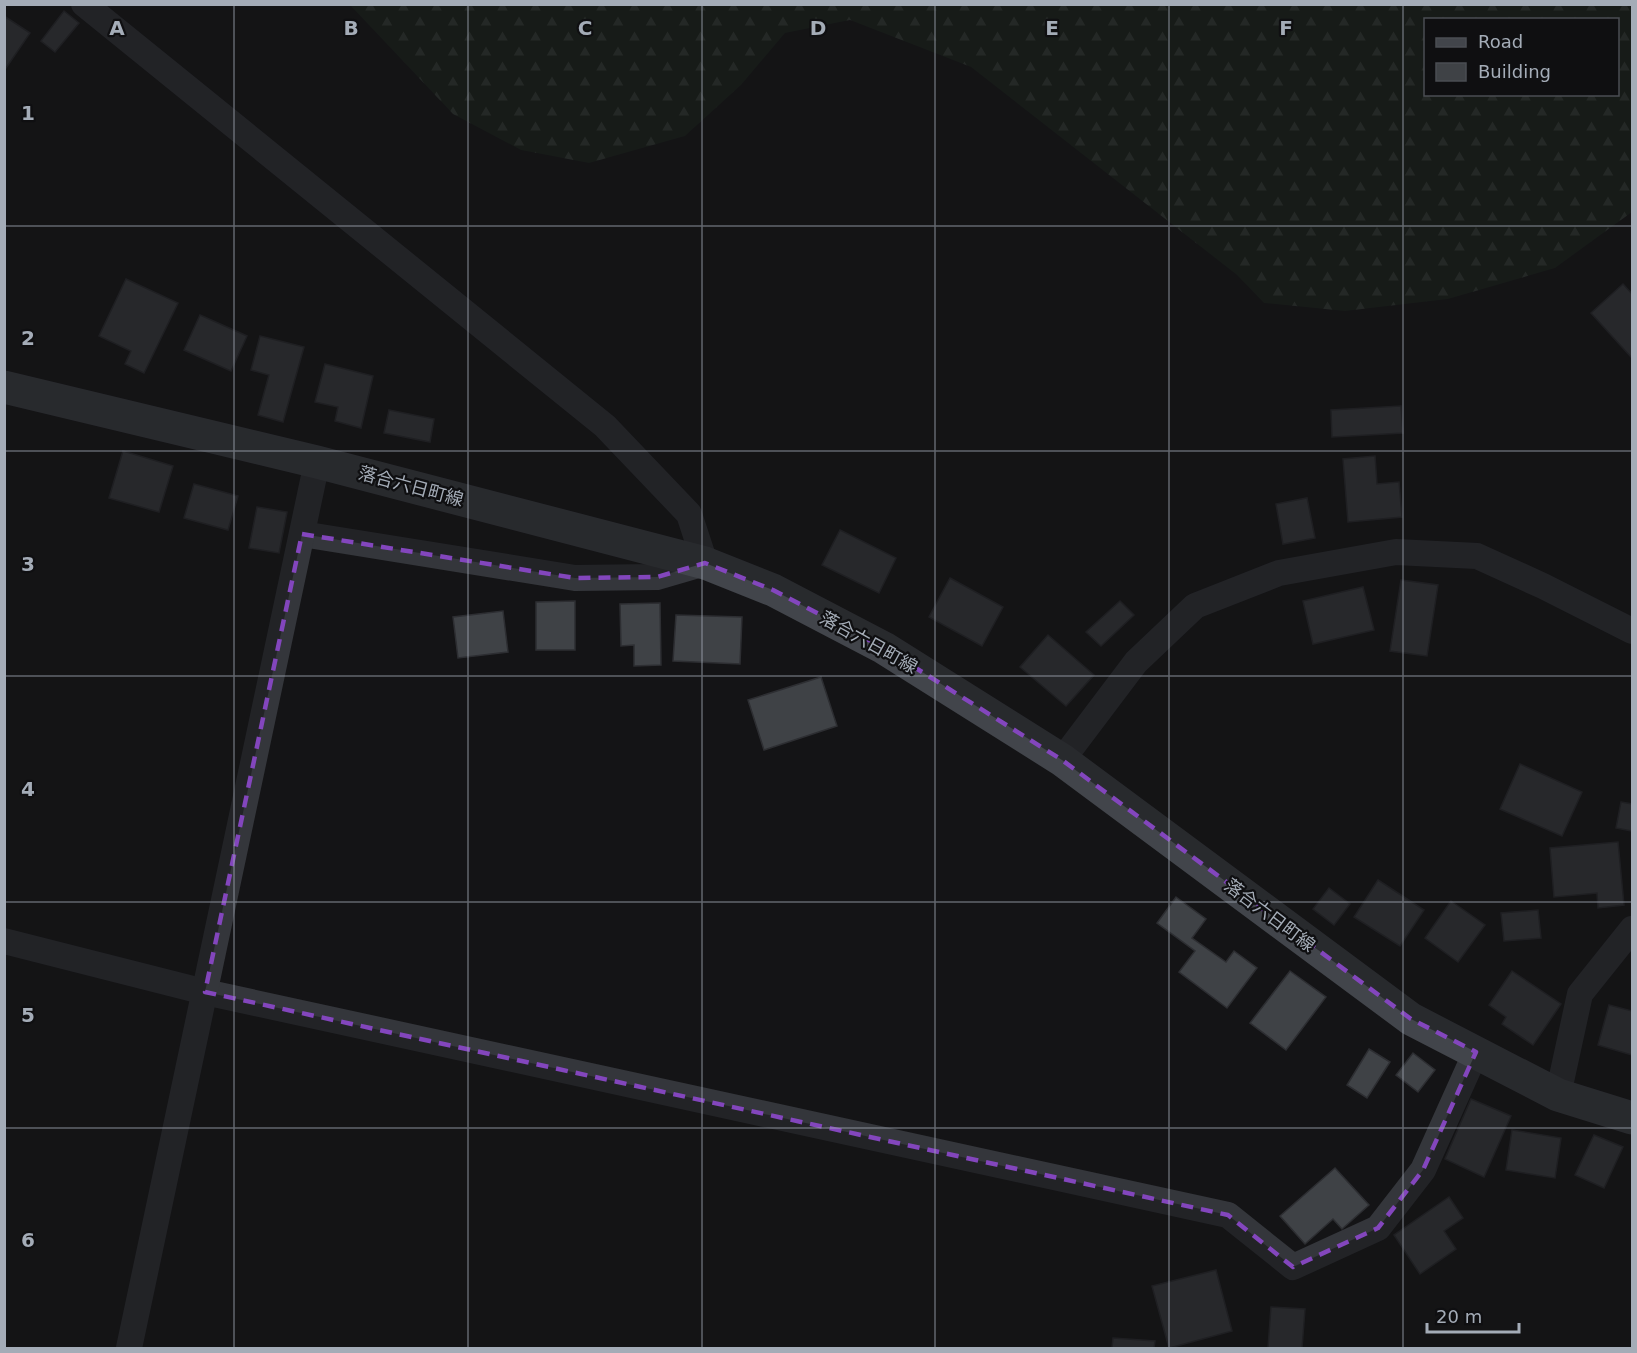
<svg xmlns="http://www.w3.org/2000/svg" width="1637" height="1353" font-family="'DejaVu Sans','Noto Sans JP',sans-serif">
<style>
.forest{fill:url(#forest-firs);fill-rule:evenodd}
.building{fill:#3f4246;stroke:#2d2e32;stroke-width:1.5}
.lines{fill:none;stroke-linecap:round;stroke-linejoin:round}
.minor{stroke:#34363b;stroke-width:26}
.secondary{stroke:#42454b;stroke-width:33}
.marked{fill:none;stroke:#8346bd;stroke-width:4.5;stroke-dasharray:12 8;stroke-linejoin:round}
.grid{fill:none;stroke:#a4acb7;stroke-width:1.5;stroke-opacity:0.55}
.labels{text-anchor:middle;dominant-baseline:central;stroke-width:4.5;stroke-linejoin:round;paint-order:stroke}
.street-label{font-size:18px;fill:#a4acb7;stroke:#0f0f11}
.grid-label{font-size:20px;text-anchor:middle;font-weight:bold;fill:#a4acb7;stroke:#0f0f11;stroke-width:4.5;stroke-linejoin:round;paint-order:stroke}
</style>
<defs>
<pattern id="forest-firs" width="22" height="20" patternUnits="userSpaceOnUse" patternTransform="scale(1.5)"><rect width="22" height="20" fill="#1b241b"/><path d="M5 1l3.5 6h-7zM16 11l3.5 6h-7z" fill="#39413a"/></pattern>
</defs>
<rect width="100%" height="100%" fill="#141416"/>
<path class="forest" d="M350,5H1632V212L1555,268L1448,299L1345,311L1264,303L1237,275L971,67L850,20L785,33L741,85L685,136L589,163L521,150L453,114ZM1426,20H1618V94H1426Z"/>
<g class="building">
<path d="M64,11L79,23L55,52L41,41Z"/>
<path d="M4,16L30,33L6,68L4,67Z"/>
<path d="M126,279L178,303L144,373L125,364L131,351L99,336Z"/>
<path d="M1623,284L1632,294V358L1591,313Z"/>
<path d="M200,315L247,336L231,371L184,350Z"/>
<path d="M260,336L304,347L283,422L258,415L269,375L251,370Z"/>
<path d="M325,364L373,376L361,428L335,421L338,407L315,402Z"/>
<path d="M1401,406L1403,433L1332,437L1331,410Z"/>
<path d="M389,410L434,419L430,442L384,433Z"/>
<path d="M123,451L173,466L159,512L109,498Z"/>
<path d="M1375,456L1377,484L1399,482L1402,517L1348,522L1343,459Z"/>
<path d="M194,484L238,496L228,530L184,518Z"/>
<path d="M1307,498L1315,538L1283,544L1276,504Z"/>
<path d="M257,507L287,512L279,553L249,548Z"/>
<path d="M840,530L896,558L879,593L822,565Z"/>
<path d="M950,578L1003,607L982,646L929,617Z"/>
<path d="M1401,580L1438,585L1427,656L1390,651Z"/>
<path d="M1363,587L1374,630L1313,644L1303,601Z"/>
<path d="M575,601V650H536V602Z"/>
<path d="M1120,601L1134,615L1101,646L1086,632Z"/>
<path d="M660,603L661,665L634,666V645L621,646L620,604Z"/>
<path d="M503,611L508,652L458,658L453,617Z"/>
<path d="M676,615L742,617L740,664L673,661Z"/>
<path d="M1048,635L1094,675L1066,706L1020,667Z"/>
<path d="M821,677L837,726L764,750L748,700Z"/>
<path d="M1520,764L1582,792L1562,836L1500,809Z"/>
<path d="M1621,802L1632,804V831L1616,828Z"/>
<path d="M1618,842L1624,905L1598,908L1597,893L1554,897L1550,848Z"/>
<path d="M1378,880L1424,910L1400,946L1354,917Z"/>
<path d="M1329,888L1350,904L1334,925L1313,909Z"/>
<path d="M1176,897L1206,919L1192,938L1226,962L1234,951L1257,968L1227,1008L1179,972L1195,951L1157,923Z"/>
<path d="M1451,901L1485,925L1458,962L1425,938Z"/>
<path d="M1538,910L1541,938L1504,941L1501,913Z"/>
<path d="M1290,971L1326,997L1286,1050L1250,1023Z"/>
<path d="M1512,971L1561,1004L1533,1045L1502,1024L1506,1017L1489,1005Z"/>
<path d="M1609,1005L1632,1011V1055L1598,1045Z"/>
<path d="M1369,1049L1390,1062L1367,1098L1347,1085Z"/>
<path d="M1413,1053L1435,1070L1418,1092L1396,1075Z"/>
<path d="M1471,1099L1511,1116L1484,1177L1445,1159Z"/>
<path d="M1512,1130L1561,1138L1555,1178L1506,1170Z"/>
<path d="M1594,1135L1623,1147L1604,1188L1575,1175Z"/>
<path d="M1335,1168L1369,1205L1342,1229L1333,1219L1305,1244L1280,1216Z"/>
<path d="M1449,1197L1463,1218L1444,1231L1456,1249L1420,1274L1394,1235Z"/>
<path d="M1216,1270L1232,1331L1169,1348L1152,1286Z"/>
<path d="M1271,1307L1305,1309L1302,1348H1268Z"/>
<path d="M1113,1338L1155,1341L1154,1348H1112Z"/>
</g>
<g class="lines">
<g class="minor">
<path d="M84,4L605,426L689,514L705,563L657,577L575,578L302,534"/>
<path d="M1062,760L1136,662L1195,606L1279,573L1396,552L1477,556L1543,586L1632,631"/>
<path d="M4,941L205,992L1228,1215L1293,1267L1378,1228L1423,1170L1476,1052"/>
<path d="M1558,1095L1580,994L1632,929"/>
<path d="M129,1348L317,462"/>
</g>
<path class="secondary" d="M4,387L317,462L705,563L773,590L884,648L1062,760L1411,1019L1558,1095L1632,1118"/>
</g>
<path d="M0 0H1637V1353H0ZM302,534L575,578L657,577L705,563L773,590L884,648L1062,760L1411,1019L1476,1052L1423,1170L1378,1228L1293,1267L1228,1215L205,992Z" fill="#141416" fill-opacity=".55" fill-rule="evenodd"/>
<path class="marked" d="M302,534L575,578L657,577L705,563L773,590L884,648L1062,760L1411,1019L1476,1052L1423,1170L1378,1228L1293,1267L1228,1215L205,992Z"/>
<path class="grid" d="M234,4V1348M468,4V1348M702,4V1348M935,4V1348M1169,4V1348M1403,4V1348M4,226H1632M4,451H1632M4,676H1632M4,902H1632M4,1128H1632"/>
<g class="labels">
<g class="street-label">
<text transform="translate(411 486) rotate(15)">落合六日町線</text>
<text transform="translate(869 642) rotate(29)">落合六日町線</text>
<text transform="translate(1270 915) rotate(37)">落合六日町線</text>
</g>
</g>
<g class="grid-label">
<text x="117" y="35">A</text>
<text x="351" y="35">B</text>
<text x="585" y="35">C</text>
<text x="818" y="35">D</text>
<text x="1052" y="35">E</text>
<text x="1286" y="35">F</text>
<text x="28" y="120">1</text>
<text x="28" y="345">2</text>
<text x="28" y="571">3</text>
<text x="28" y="796">4</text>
<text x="28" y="1022">5</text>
<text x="28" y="1247">6</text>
</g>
<rect width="1637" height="1353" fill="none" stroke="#a4acb7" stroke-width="12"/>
<rect x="1424" y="18" width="195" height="78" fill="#0f0f11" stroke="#4b4e53" stroke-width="1.5"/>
<rect x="1436" y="38" width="30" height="9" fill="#42454b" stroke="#4b4e53" stroke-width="1.5"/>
<text x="1478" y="48" font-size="18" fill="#a4acb7">Road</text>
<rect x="1436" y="63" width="30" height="18" fill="#3f4246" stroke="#4b4e53" stroke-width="1.5"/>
<text x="1478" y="78" font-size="18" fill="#a4acb7">Building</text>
<path d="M1427 1323v9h92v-9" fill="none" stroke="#a4acb7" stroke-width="3"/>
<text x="1436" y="1323" font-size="18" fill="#a4acb7" stroke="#0f0f11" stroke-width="4.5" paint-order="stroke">20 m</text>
</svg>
